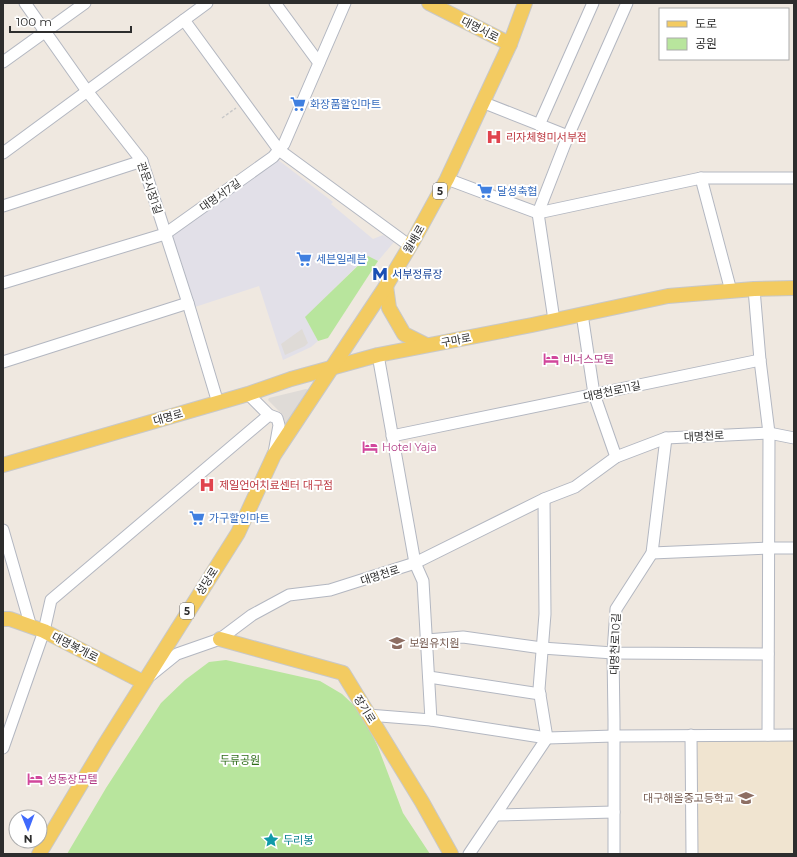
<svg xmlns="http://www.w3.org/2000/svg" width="797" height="857" font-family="Montserrat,'Noto Sans KR',sans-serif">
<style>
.industrial{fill:#e2e0e8}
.education{fill:#f0e4d0}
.green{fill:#b8e59d}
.plaza{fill:#dfdbd7}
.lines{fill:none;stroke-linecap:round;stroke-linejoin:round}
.minor-casing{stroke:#b3b7c1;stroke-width:13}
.major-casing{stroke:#c8c8c8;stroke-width:16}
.path{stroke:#c8c8c8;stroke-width:1.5;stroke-dasharray:3 2;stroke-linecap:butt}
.minor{stroke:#fff;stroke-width:11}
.major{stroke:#f3cb61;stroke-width:14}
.labels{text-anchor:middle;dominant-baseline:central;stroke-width:4;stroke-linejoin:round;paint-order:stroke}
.shield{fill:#fff;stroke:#6c6c6c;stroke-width:1}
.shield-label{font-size:10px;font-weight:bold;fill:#2d2d2d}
.street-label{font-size:11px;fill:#2d2d2d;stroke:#fff}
.shop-label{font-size:11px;fill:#366cbe;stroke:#fff;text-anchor:start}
.health-label{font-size:11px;fill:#be3a42;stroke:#fff;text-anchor:start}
.transit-label{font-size:11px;fill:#164399;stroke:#fff;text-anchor:start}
.hotel-label{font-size:11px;fill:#b23c85;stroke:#fff;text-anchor:start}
.education-label{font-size:11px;fill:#785e54;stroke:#fff;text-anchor:start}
.park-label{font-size:11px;fill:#2f6d1a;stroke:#fff}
.culture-label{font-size:11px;fill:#0d838f;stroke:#fff;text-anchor:start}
</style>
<rect width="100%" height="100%" fill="#efe8e0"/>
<path class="industrial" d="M277,159L333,202L331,204L373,239L383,235L394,242L378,261L367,256L306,317L318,341L311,347L283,360L259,286L195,307L178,252L171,235Z"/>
<path class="education" d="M697,741H794V854H698Z"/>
<g class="green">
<path d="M368,256L378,261L328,338L318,341L305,317Z"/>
<path d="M226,660L320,681L342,694L361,712L378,747L403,813L430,854H67L106,788L161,703L185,680L209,662Z"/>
</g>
<g class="plaza">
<path d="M302,329L308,343L305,346L285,355L281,344Z"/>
<path d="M306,389L309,390L289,426L285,425L283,415L268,400L269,398Z"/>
</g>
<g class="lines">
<defs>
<g id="minor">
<path d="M25,3L87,91L142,161L188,303L218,403"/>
<path d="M275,3L319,63"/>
<path d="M184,20L279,150L410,246"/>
<path d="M3,62L85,3"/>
<path d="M482,102L568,136"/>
<path d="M539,125L593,3"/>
<path d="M3,153L207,3"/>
<path d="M701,178L731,291"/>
<path d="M447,179L538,213L701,178H794"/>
<path d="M3,206L142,161"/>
<path d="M3,283L165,234L273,157L284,144L345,3"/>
<path d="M754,289L760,360L769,433L768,735"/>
<path d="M582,314L594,394L616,457"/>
<path d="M554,320L538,213L568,136L627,3"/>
<path d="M378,355L415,563L423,581L431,720"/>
<path d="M3,362L188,303"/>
<path d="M248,394L269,415L277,418L279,425L274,453"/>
<path d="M392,436L760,360"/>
<path d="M3,530L31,627"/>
<path d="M652,553L768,548H794"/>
<path d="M427,640L463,637L542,648L613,653L768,654"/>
<path d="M151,675L177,654L220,639L252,615L289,595L330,590L415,563L544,499L575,487L616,457L666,438L769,433L794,438"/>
<path d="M429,677L540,694"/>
<path d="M368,715L431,720L547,738L614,736L794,735"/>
<path d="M691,735L692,854"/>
<path d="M3,748L44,631L51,600L269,415"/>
<path d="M496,815L614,812"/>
<path d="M469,854L547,738L539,689L545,614L544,499"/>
<path d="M614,854V720L613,653L616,609L652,553L666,438"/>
</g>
<g id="major">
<path d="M429,3L510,44"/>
<path d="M386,286L389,308L404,334L426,345"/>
<path d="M3,465L248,394L291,379L378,355L532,325L668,296L754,289L794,288"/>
<path d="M3,619H10L44,631L143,682"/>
<path d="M220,639L343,673L422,802L451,854"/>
<path d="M39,854L105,744L238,533L274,455L386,286L413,241L447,179L510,44L525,3"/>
</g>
</defs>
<use href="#minor" class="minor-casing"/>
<use href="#major" class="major-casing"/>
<path class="path" d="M222,118L236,108"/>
<use href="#minor" class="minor"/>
<use href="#major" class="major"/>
</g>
<defs>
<symbol id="supermarket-bare" viewBox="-9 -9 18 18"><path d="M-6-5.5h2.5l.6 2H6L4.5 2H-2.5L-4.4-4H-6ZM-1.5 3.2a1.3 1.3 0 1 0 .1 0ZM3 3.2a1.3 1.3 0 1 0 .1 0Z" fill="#3f7fe0" stroke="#fff" stroke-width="2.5" paint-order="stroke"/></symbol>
<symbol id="hospital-bare" viewBox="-9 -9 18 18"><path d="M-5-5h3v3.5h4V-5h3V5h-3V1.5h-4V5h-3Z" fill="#e0444e" stroke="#fff" stroke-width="2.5" paint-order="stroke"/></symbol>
<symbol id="metro-bare" viewBox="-9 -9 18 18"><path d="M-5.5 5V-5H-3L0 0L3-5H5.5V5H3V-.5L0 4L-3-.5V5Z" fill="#1a4fb4" stroke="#fff" stroke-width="2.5" paint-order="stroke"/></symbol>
<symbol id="hotel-bare" viewBox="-9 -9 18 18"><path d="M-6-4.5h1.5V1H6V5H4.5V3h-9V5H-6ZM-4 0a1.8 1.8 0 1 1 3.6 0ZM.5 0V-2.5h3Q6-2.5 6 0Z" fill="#d1479c" stroke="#fff" stroke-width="2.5" paint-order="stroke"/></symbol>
<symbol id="school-bare" viewBox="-9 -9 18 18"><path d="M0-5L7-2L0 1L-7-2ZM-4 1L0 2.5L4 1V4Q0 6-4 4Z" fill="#8d6e63" stroke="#fff" stroke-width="2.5" paint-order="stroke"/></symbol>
<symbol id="sight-bare" viewBox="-9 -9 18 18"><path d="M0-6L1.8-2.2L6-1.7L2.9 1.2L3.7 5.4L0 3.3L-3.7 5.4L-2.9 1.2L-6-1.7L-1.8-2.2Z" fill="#0f9aa8" stroke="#fff" stroke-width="2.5" paint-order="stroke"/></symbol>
</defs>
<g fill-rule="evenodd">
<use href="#supermarket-bare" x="287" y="93" width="22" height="22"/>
<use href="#hospital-bare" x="483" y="126" width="22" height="22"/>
<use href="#supermarket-bare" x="474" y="180" width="22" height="22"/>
<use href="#supermarket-bare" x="293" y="248" width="22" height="22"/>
<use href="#metro-bare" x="369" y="263" width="22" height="22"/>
<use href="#hotel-bare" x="540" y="348" width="22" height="22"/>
<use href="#hotel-bare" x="359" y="436" width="22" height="22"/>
<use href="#hospital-bare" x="196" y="474" width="22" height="22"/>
<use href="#supermarket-bare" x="186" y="507" width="22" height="22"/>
<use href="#school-bare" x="386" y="632" width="22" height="22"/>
<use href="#hotel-bare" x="24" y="768" width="22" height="22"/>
<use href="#school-bare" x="735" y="787" width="22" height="22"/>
<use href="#sight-bare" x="260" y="829" width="22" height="22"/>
</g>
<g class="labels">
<g class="shield">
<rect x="433" y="183" width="14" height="16" rx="3"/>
<rect x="180" y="603" width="14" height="16" rx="3"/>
</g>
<g class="shield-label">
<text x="440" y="191">5</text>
<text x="187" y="611">5</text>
</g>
<g class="street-label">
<text transform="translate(480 29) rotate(27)">대명서로</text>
<text transform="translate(150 188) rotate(71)">관문시장1길</text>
<text transform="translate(220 195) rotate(-35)">대명서7길</text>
<text transform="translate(414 239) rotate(-60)">월배로</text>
<text transform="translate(456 340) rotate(-11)">구마로</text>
<text transform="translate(612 391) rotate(-12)">대명천로11길</text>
<text transform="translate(168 417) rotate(-16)">대명로</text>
<text transform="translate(704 436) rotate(-3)">대명천로</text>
<text transform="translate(380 575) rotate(-18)">대명천로</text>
<text transform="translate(207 581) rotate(-57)">성당로</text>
<text transform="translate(615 644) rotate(-88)">대명천로10길</text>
<text transform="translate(75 647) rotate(27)">대명복개로</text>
<text transform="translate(365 709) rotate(58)">장기로</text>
</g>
<g class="shop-label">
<text x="310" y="104">화장품할인마트</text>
<text x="497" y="191">달성축협</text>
<text x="316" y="259">세븐일레븐</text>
<text x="209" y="518">가구할인마트</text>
</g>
<g class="health-label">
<text x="506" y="137">리자체형미서부점</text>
<text x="219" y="485">제일언어치료센터 대구점</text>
</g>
<g class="transit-label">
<text x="392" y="274">서부정류장</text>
</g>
<g class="hotel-label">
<text x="563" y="359">비너스모텔</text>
<text x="382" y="447">Hotel Yaja</text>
<text x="47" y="779">성동장모텔</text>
</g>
<g class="education-label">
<text x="409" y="643">보원유치원</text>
<text x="734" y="798" text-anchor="end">대구해올중고등학교</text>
</g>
<g class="park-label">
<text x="240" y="760">두류공원</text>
</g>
<g class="culture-label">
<text x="283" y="840">두리봉</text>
</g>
</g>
<rect width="797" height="857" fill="none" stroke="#2d2d2d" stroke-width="8"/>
<rect x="659" y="8" width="130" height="52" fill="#ffffff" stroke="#ababab"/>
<rect x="667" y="21" width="20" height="6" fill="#f3cb61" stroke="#ababab"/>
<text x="695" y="28" font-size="12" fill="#2d2d2d">도로</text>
<rect x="667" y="38" width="20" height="12" fill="#b8e59d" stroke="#ababab"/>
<text x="695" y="48" font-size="12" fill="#2d2d2d">공원</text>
<g transform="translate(28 829) rotate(179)"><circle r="19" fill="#ffffff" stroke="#ababab"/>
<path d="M0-3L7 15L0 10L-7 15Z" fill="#406afc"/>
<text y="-6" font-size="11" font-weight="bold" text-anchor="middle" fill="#2d2d2d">N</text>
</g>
<path d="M10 26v6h121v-6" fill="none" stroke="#2d2d2d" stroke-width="2"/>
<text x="16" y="26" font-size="12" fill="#2d2d2d" stroke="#ffffff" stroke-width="3" paint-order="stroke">100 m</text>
</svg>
